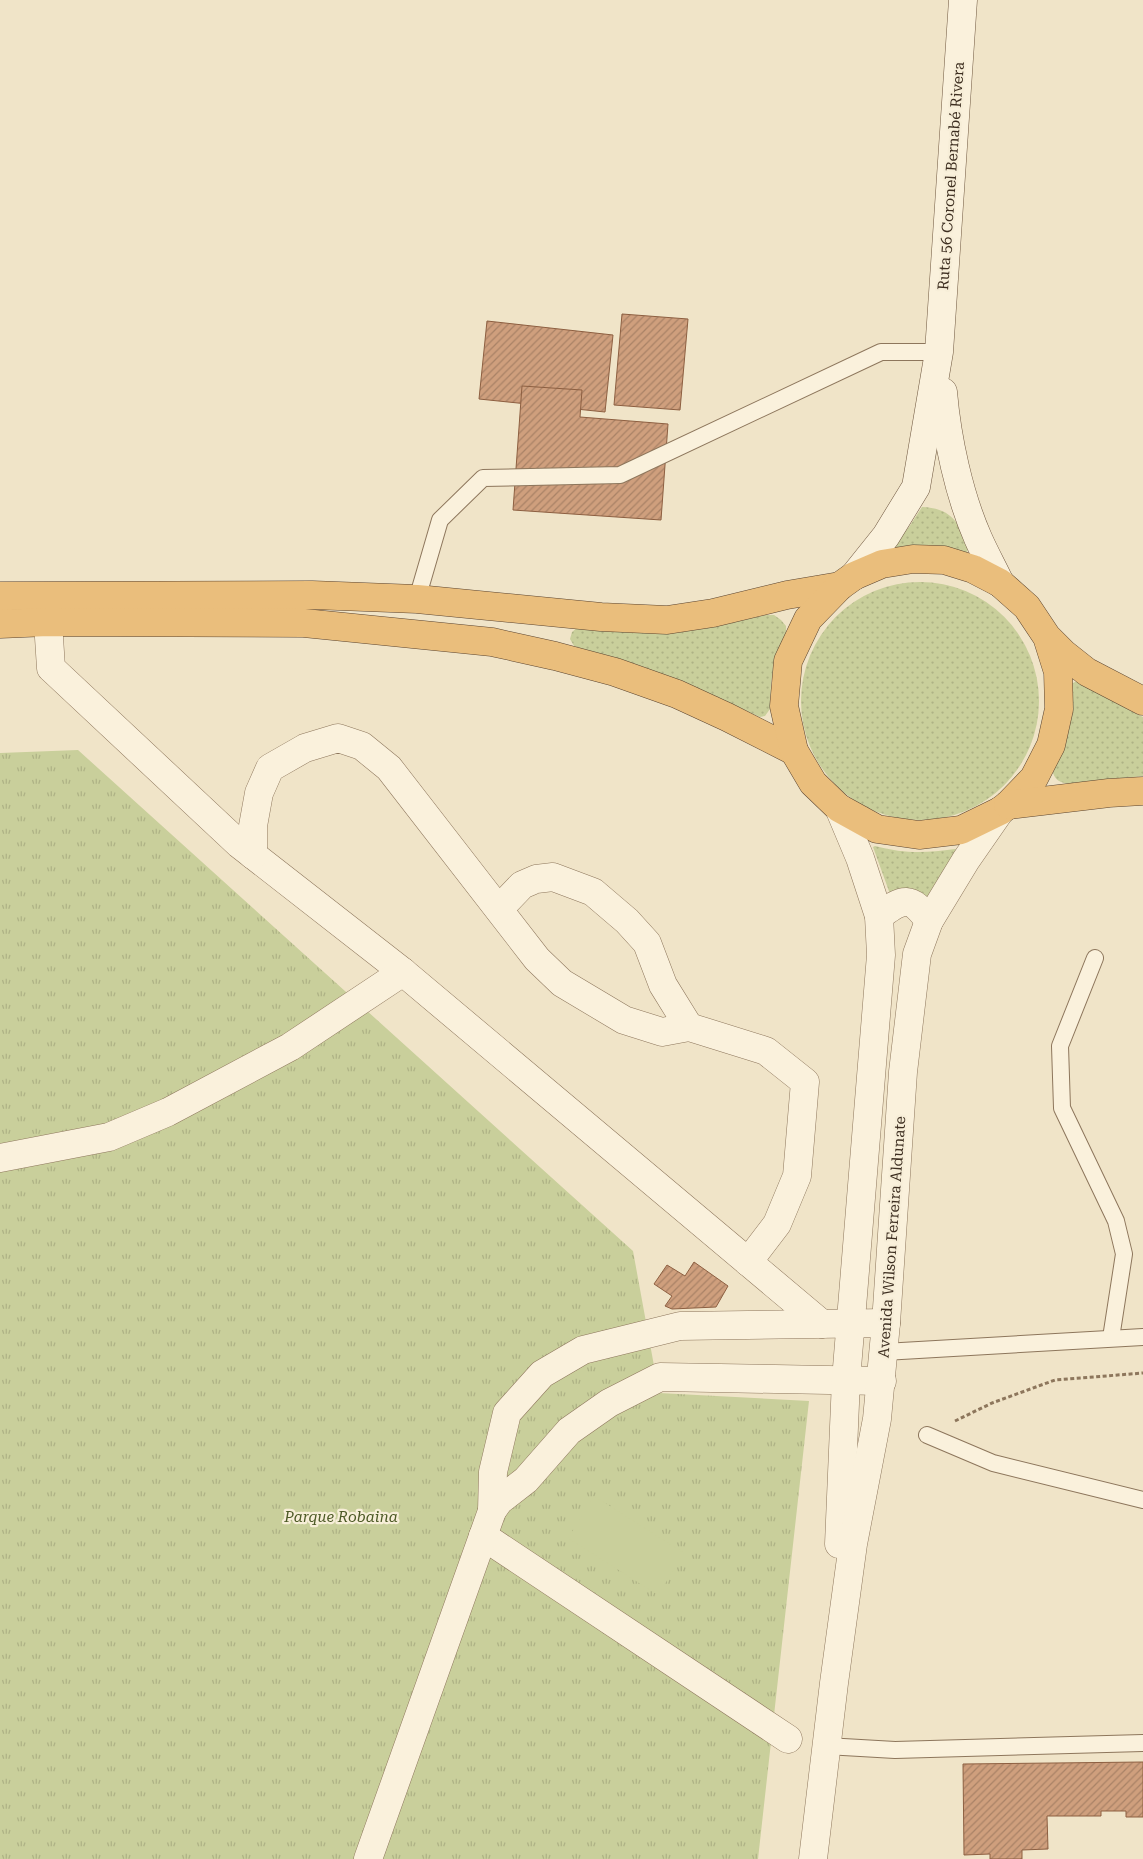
<svg xmlns="http://www.w3.org/2000/svg" width="1143" height="1859" font-family="'Roboto Serif',serif">
<style>
.grass{fill:url(#grass-dots)}
.park{fill:url(#park-tufts)}
.pitch{fill:#c9cf9b}
.building{fill:url(#building-hatch);stroke:#8d5f41}
.lines{fill:none;stroke-linecap:round;stroke-linejoin:round}
.service-casing{stroke:#8d765c;stroke-width:18}
.minor-casing{stroke:#8d765c;stroke-width:29}
.tertiary-casing{stroke:#8d765c;stroke-width:29}
.secondary-casing{stroke:#6f573f;stroke-width:29}
.trunk-casing{stroke:#5b4430;stroke-width:29}
.path{stroke:#8d765c;stroke-width:3;stroke-dasharray:4 2.5;stroke-linecap:butt}
.service{stroke:#faf1dc;stroke-width:16}
.minor{stroke:#faf1dc;stroke-width:28}
.tertiary{stroke:#faf1dc;stroke-width:28}
.secondary{stroke:#faf1dc;stroke-width:28}
.trunk{stroke:#eabe7c;stroke-width:28}
.labels{text-anchor:middle;dominant-baseline:central;stroke-width:4.5;stroke-linejoin:round;paint-order:stroke}
.street-label{font-size:15px;fill:#3d2e20;stroke:#f7eed8}
.park-label{font-size:15px;font-style:italic;fill:#4d5a26;stroke:#f7eed8}
</style>
<defs>
<pattern id="grass-dots" width="8" height="8" patternUnits="userSpaceOnUse" patternTransform="scale(1.25)"><rect width="8" height="8" fill="#c9cf9b"/><path d="M2 2h.1M6 6h.1" fill="none" stroke="#aeb285" stroke-width="1.8" stroke-linecap="round"/></pattern>
<pattern id="park-tufts" width="24" height="20" patternUnits="userSpaceOnUse" patternTransform="scale(1.25)"><rect width="24" height="20" fill="#c9cf9b"/><path d="M3 7l-1-3M5 7V3M7 7l1-3M15 17l-1-3M17 17v-4M19 17l1-3" fill="none" stroke="#aeb285"/></pattern>
<pattern id="building-hatch" width="6" height="6" patternUnits="userSpaceOnUse" patternTransform="scale(1.25)"><rect width="6" height="6" fill="#cf9f7d"/><path d="M-1 1l2-2M0 6l6-6M5 7l2-2" fill="none" stroke="#a98266"/></pattern>
</defs>
<rect width="100%" height="100%" fill="#f0e4c8"/>
<g class="grass">
<path d="M922,507C951,508 961,523 968,550L965,555L886,553L909,527Z"/>
<circle cx="920" cy="701" r="119"/>
<path d="M766,615H774L781,620L786,626V634L774,664L771,684L770,709L765,716L760,717L693,687L574,646L570,639L572,632L578,627L672,633Z"/>
<path d="M1079,680L1129,710L1143,717V776L1068,784C1060,782 1056,781 1053,773L1069,685Z"/>
<path d="M875,846C906,854 925,853 955,849L958,851L941,874L926,900L890,894L873,847Z"/>
</g>
<path class="park" d="M78,750L633,1251L659,1393L809,1401L758,1859H0V753Z"/>
<path class="pitch" d="M594,1496L684,1553L658,1595L568,1538Z"/>
<g class="building">
<path d="M622,314L688,319L680,410L614,405Z"/>
<path d="M487,321L613,335L605,412L479,399Z"/>
<path d="M522,386L582,390L580,417L668,424L661,520L513,510Z"/>
<path d="M694,1262L728,1286L716,1307L672,1309L665,1306L672,1296L654,1284L667,1265L685,1276Z"/>
<path d="M1143,1762V1817H1126V1811H1101V1816H1047L1048,1849L1022,1850V1859H990V1854L964,1855L963,1764Z"/>
</g>
<g class="lines">
<defs>
<g id="service">
<path d="M417,599L440,520L483,478L620,475L881,352H939"/>
<path d="M1095,958L1060,1046L1062,1108L1116,1221L1124,1254L1111,1338"/>
<path d="M884,1352L1143,1337"/>
<path d="M927,1435L993,1463L1143,1500"/>
<path d="M826,1746L895,1750L1143,1743"/>
</g>
<g id="minor">
<path d="M48,622L51,668L239,844L403,972L822,1324"/>
<path d="M253,855V826L259,793L270,768L305,748L338,738L362,746L389,768L537,959L562,983L624,1020L662,1032L689,1027L766,1051L805,1082L797,1176L777,1224L748,1262"/>
<path d="M499,909L522,885L536,879L553,877L593,892L627,921L647,943L663,985L689,1027"/>
<path d="M0,1158L109,1137L168,1112L290,1047L403,972"/>
<path d="M492,1511L493,1472L507,1413L542,1374L583,1350L680,1326L886,1323"/>
<path d="M483,1536L788,1739"/>
<path d="M368,1859L492,1511L499,1501L526,1480L569,1431L609,1403L660,1377L882,1381"/>
</g>
<g id="tertiary">
<path d="M879,916C903,898 911,895 929,921"/>
<path d="M839,1544L846,1380L881,955L879,916L860,858L839,808"/>
<path d="M813,1859L834,1683L853,1544L877,1419L886,1323L903,1072L917,954L929,921L966,860L1000,811"/>
</g>
<g id="secondary">
<path d="M943,392C947,439 959,495 978,538C985,554 993,568 1000,583"/>
<path d="M854,576L886,536L916,487L939,352L963,0"/>
</g>
<g id="trunk">
<path d="M0,596L312,595L417,599L601,617L667,620L713,613L787,595L840,586"/>
<path d="M0,624L48,622L304,623L492,642L555,656L615,672L677,694L727,717L794,751"/>
<path d="M1047,637L1058,672L1059,709L1051,745L1034,778L1008,805L1000,811L961,830L919,835L877,829L839,808L813,783L794,751L784,706L788,661L808,619L840,586L854,576L882,564L913,559L944,560L973,569L1000,583L1027,607L1047,637L1063,653L1087,672L1143,701"/>
<path d="M1008,805L1109,793L1143,791"/>
</g>
</defs>
<use href="#service" class="service-casing"/>
<use href="#minor" class="minor-casing"/>
<use href="#tertiary" class="tertiary-casing"/>
<use href="#secondary" class="secondary-casing"/>
<use href="#trunk" class="trunk-casing"/>
<path class="path" d="M955,1421L992,1403L1055,1380L1143,1373"/>
<use href="#service" class="service"/>
<use href="#minor" class="minor"/>
<use href="#tertiary" class="tertiary"/>
<use href="#secondary" class="secondary"/>
<use href="#trunk" class="trunk"/>
</g>
<g class="labels">
<g class="street-label">
<text transform="translate(951 176) rotate(-86)">Ruta 56 Coronel Bernabé Rivera</text>
<text transform="translate(892 1237) rotate(-86)">Avenida Wilson Ferreira Aldunate</text>
</g>
<g class="park-label">
<text x="341" y="1517">Parque Robaina</text>
</g>
</g>
</svg>
